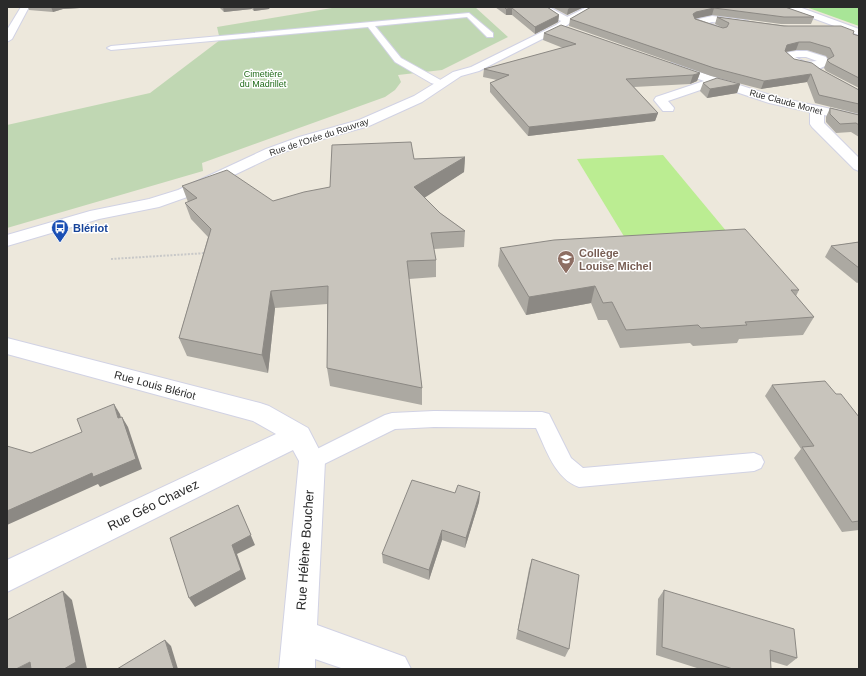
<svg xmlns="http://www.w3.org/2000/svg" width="866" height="676" font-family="Arial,sans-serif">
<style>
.green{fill:#a8e597}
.cemetery{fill:#c0d7b3}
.pitch{fill:#bbed92}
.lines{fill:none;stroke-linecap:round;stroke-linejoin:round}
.lane-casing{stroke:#d1d2e4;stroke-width:2}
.street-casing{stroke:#d1d2e4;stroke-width:2}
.secondary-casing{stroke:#d1d2e4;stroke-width:2}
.path{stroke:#c8c8c8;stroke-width:2;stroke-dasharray:2 1.5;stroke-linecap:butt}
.lane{fill:#fff;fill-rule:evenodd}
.street{fill:#fff;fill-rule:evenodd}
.secondary{fill:#fff;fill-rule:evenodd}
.wall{fill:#aca9a2}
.shaded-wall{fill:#8c8984}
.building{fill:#c8c4bc;stroke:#8c8984}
.labels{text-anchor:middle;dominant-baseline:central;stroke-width:3;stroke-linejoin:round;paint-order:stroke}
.far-park-label{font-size:9px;fill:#1f6a18;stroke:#fff}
.far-street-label{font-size:9px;fill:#2a2a2a;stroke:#fff}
.transit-label{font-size:11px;font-weight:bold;fill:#164399;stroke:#fff;text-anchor:start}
.education-label{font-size:11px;font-weight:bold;fill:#785e54;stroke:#fff;text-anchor:start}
.street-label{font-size:11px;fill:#2a2a2a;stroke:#fff}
.near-street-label{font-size:13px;fill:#2a2a2a;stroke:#fff}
</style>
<rect width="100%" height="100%" fill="#ede8dc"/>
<path class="green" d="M806,7H859V26Z"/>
<path class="cemetery" d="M338,7H475L508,37L442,70L398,75L401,82L395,90L385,97L202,163L203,171L7,228V125L150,93L220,40L217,27Z"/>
<path class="pitch" d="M663,155L727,232L625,238L577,159Z"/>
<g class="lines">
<defs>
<g id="lane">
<path d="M469,13L493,33V37H487L467,17L375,26L401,58L446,83L441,86L431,83L395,62L368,27L111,50L107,48L111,46Z"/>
<path d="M434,411L542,412L549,414L571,458L583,468L754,453L761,456L764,462L761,468L754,471L579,487C555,479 546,449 536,428L434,427L395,429L312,470L305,467L302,461L305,455L385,415L392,413Z"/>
</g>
<g id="street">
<path d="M21,7H29L12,39L7,42V30Z"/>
<path d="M539,7H549L573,20L568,23L555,19Z"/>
<path d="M712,16L746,20L751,23L746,26L712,22L708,23L724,29L726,31L724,33L721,34L694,24L692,22L694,20Z"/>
<path d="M796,51H807L826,57L829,63C819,74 791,69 783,58L785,53ZM795,57H806L817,61L805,62Z"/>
<path d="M672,63L776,97L859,115V123L824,115V123L859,158V171L854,169L812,127L810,124V112L769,103L715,85L668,101L674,108L673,111H663L654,100L656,97L704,81L668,68L666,66Z"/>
<path d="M7,338L260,403L269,406L308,428L325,461L317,625L405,657L411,669H344L315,659V669H279L299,461L293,450L7,592V560L276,434L253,421L7,354Z"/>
</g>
<g id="secondary">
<path d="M587,7H598L571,22L562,29L479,71L461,76L422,102L369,126L309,143L276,155L190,196L159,207L99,219L7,246V235L90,211L149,199L178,190L266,149L299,137L359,120L414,96L453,72L471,67L556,25L565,18Z"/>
<path d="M787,7H799L859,29V35L788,9Z"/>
</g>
</defs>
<use href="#lane" class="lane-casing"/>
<use href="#street" class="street-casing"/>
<use href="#secondary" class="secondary-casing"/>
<path class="path" d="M111,259L207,253"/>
<use href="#lane" class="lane"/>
<use href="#street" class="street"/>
<use href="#secondary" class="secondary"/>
</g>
<g class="wall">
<path d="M7,7H20L18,8Z"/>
<path d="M28,7H96L63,9L53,12L29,10Z"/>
<path d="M219,7H270L269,9L254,11L252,9L224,12Z"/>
<path d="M495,7H547L559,15L558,22L535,34L512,15H506Z"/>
<path d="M552,7H584L567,15Z"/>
<path d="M591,7H785L814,17L811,24H781L712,15L695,18L723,28L715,24L717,17L853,34L859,36V88L826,71L824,68L827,60L828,59L826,56L807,50H796L786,52L794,59L820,69L859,90V114L815,103L807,82L761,89L711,76L569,26L570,19Z"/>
<path d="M544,33L700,73L697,81L690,84L634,87L658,113L655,121L528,136L490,92V83L497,80L483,77L484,69L563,48L543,40Z"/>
<path d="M703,83L740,84L737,93L707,98L700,91Z"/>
<path d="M830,108L859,115V137L851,132L836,133L826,122V117Z"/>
<path d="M465,157L464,172L424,197L440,213L465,231L464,247L434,249L436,260V277L409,279L422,388V405L330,386L327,368V304L275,308L268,373L187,356L179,338L208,237L191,219L185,203L188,202L182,186L273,201L330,187L414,159Z"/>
<path d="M859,242V282L857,283L825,257L831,246Z"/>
<path d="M500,248L799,290L796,296L814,317L803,335L739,339L737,343L693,346L690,343L620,348L607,320H598L591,303L526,315L498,266Z"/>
<path d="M772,385L836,394L859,417V530L842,532L794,458L801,449L765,396Z"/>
<path d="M480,492L479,502L465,548L442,540L429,580L383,563L382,554L455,493Z"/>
<path d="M532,559L569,649L565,657L516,639L529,569Z"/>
<path d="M664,590L797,658L787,666L770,661L771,669H700L656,655L658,599Z"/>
</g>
<g class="shaded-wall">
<path d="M51,7H96L63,9L53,12Z"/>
<path d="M223,7H251L252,9L224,12Z"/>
<path d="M253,7H270L269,9L254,11Z"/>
<path d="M571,7H584L567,15L568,9Z"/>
<path d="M512,8V15H506V9Z"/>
<path d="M714,8L712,15L694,19L693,14L696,12Z"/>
<path d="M559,15L558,22L535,34V27Z"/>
<path d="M799,42L796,50L784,52L787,45Z"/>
<path d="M700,73L697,81L690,84L693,75Z"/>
<path d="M811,74L807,82L761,89L764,81Z"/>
<path d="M740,84L737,93L707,98L710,89Z"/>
<path d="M658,113L655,121L528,136L529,127Z"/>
<path d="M465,157L464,172L415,204L414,187Z"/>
<path d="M595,286L591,303L526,315L529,297Z"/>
<path d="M271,291L275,308L268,373L262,355Z"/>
<path d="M114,404L120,414L124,428L118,418Z"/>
<path d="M122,417L128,427L142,469L100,487L98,484L7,525V511Z"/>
<path d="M480,492L479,502L465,548L466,538Z"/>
<path d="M238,505L255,545L237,554L246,579L195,607L189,598L232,545Z"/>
<path d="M442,530V540L429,580V570Z"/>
<path d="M63,591L72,600L87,669H64Z"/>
<path d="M165,640L171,646L178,669H174Z"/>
<path d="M30,662L41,669H16Z"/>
</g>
<g class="building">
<path d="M504,7H547L559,15L535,27L512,8L506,9Z"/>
<path d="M591,7H785L814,17H784L714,8L696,12L693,14L695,19L723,28L727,27L729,23L717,17L784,26H841L854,31L853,34L859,36V78L830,63L827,60L834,56L830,48L810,42H799L787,45L785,51L794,59L812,63L820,69L859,90V104L819,95L811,74L764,81L714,68L570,19Z"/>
<path d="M561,25L700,73L693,75L626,79L658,113L529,127L490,83L509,75L484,69L576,44L544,33Z"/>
<path d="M717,78L740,84L710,89L703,83Z"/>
<path d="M830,108L859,115V125L856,123L840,124L830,114Z"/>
<path d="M411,142L414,159L465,157L414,187L440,213L465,231L431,233L436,260L407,261L422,388L327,368L328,286L271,291L262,355L179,338L211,229L185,203L197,198L182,186L227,170L273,201L304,192L330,187L332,145Z"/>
<path d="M745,229L799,290H791L814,317L745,322L747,325L701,328L698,325L626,330L612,302L603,303L595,286L529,297L500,248L554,240Z"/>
<path d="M859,242V268L831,246Z"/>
<path d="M825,381L836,394H841L859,417V521L852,522L802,447L814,446L772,385Z"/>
<path d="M114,404L118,418L122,417L136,459L93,477L92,473L7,511V446L31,453L82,432L77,419Z"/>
<path d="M412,480L455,493L458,485L480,492L466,538L442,530L429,570L382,554Z"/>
<path d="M238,505L251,535L232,545L241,570L189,598L170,538Z"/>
<path d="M532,559L579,575L569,649L518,630Z"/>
<path d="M664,590L794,629L797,658L770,650L771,669H733L662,647Z"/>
<path d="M63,591L76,662L64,669H31L30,662L16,669H7V620Z"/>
<path d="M165,640L174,669H117Z"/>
</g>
<defs>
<symbol id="bus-pin" viewBox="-11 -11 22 30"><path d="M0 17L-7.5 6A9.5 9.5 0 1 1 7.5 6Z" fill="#1a4fb4" stroke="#fff"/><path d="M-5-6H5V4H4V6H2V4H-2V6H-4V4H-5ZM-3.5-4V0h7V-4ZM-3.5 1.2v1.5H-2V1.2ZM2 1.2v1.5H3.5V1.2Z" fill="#fff"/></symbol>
<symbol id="school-pin" viewBox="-11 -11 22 30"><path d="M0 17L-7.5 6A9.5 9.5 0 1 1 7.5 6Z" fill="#8d6e63" stroke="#fff"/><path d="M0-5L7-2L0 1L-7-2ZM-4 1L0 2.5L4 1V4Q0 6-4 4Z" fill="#fff"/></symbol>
</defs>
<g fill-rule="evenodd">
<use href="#bus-pin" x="50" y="218" width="20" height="27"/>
<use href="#school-pin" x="556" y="249" width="20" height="27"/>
</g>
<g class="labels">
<g class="far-park-label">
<text x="263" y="74">Cimetière<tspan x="263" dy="10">du Madrillet</tspan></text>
</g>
<g class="far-street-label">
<text transform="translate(786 102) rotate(15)">Rue Claude Monet</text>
<text transform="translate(319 137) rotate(-18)">Rue de l'Orée du Rouvray</text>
</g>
<g class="transit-label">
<text x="73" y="228">Blériot</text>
</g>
<g class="education-label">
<text x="579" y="253">Collège<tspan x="579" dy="13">Louise Michel</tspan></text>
</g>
<g class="street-label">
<text transform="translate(155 385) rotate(15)">Rue Louis Blériot</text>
</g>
<g class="near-street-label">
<text transform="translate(153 505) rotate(-26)">Rue Géo Chavez</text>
<text transform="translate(305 550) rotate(-86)">Rue Hélène Boucher</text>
</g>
</g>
<rect width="866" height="676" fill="none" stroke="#2a2a2a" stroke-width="16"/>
</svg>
